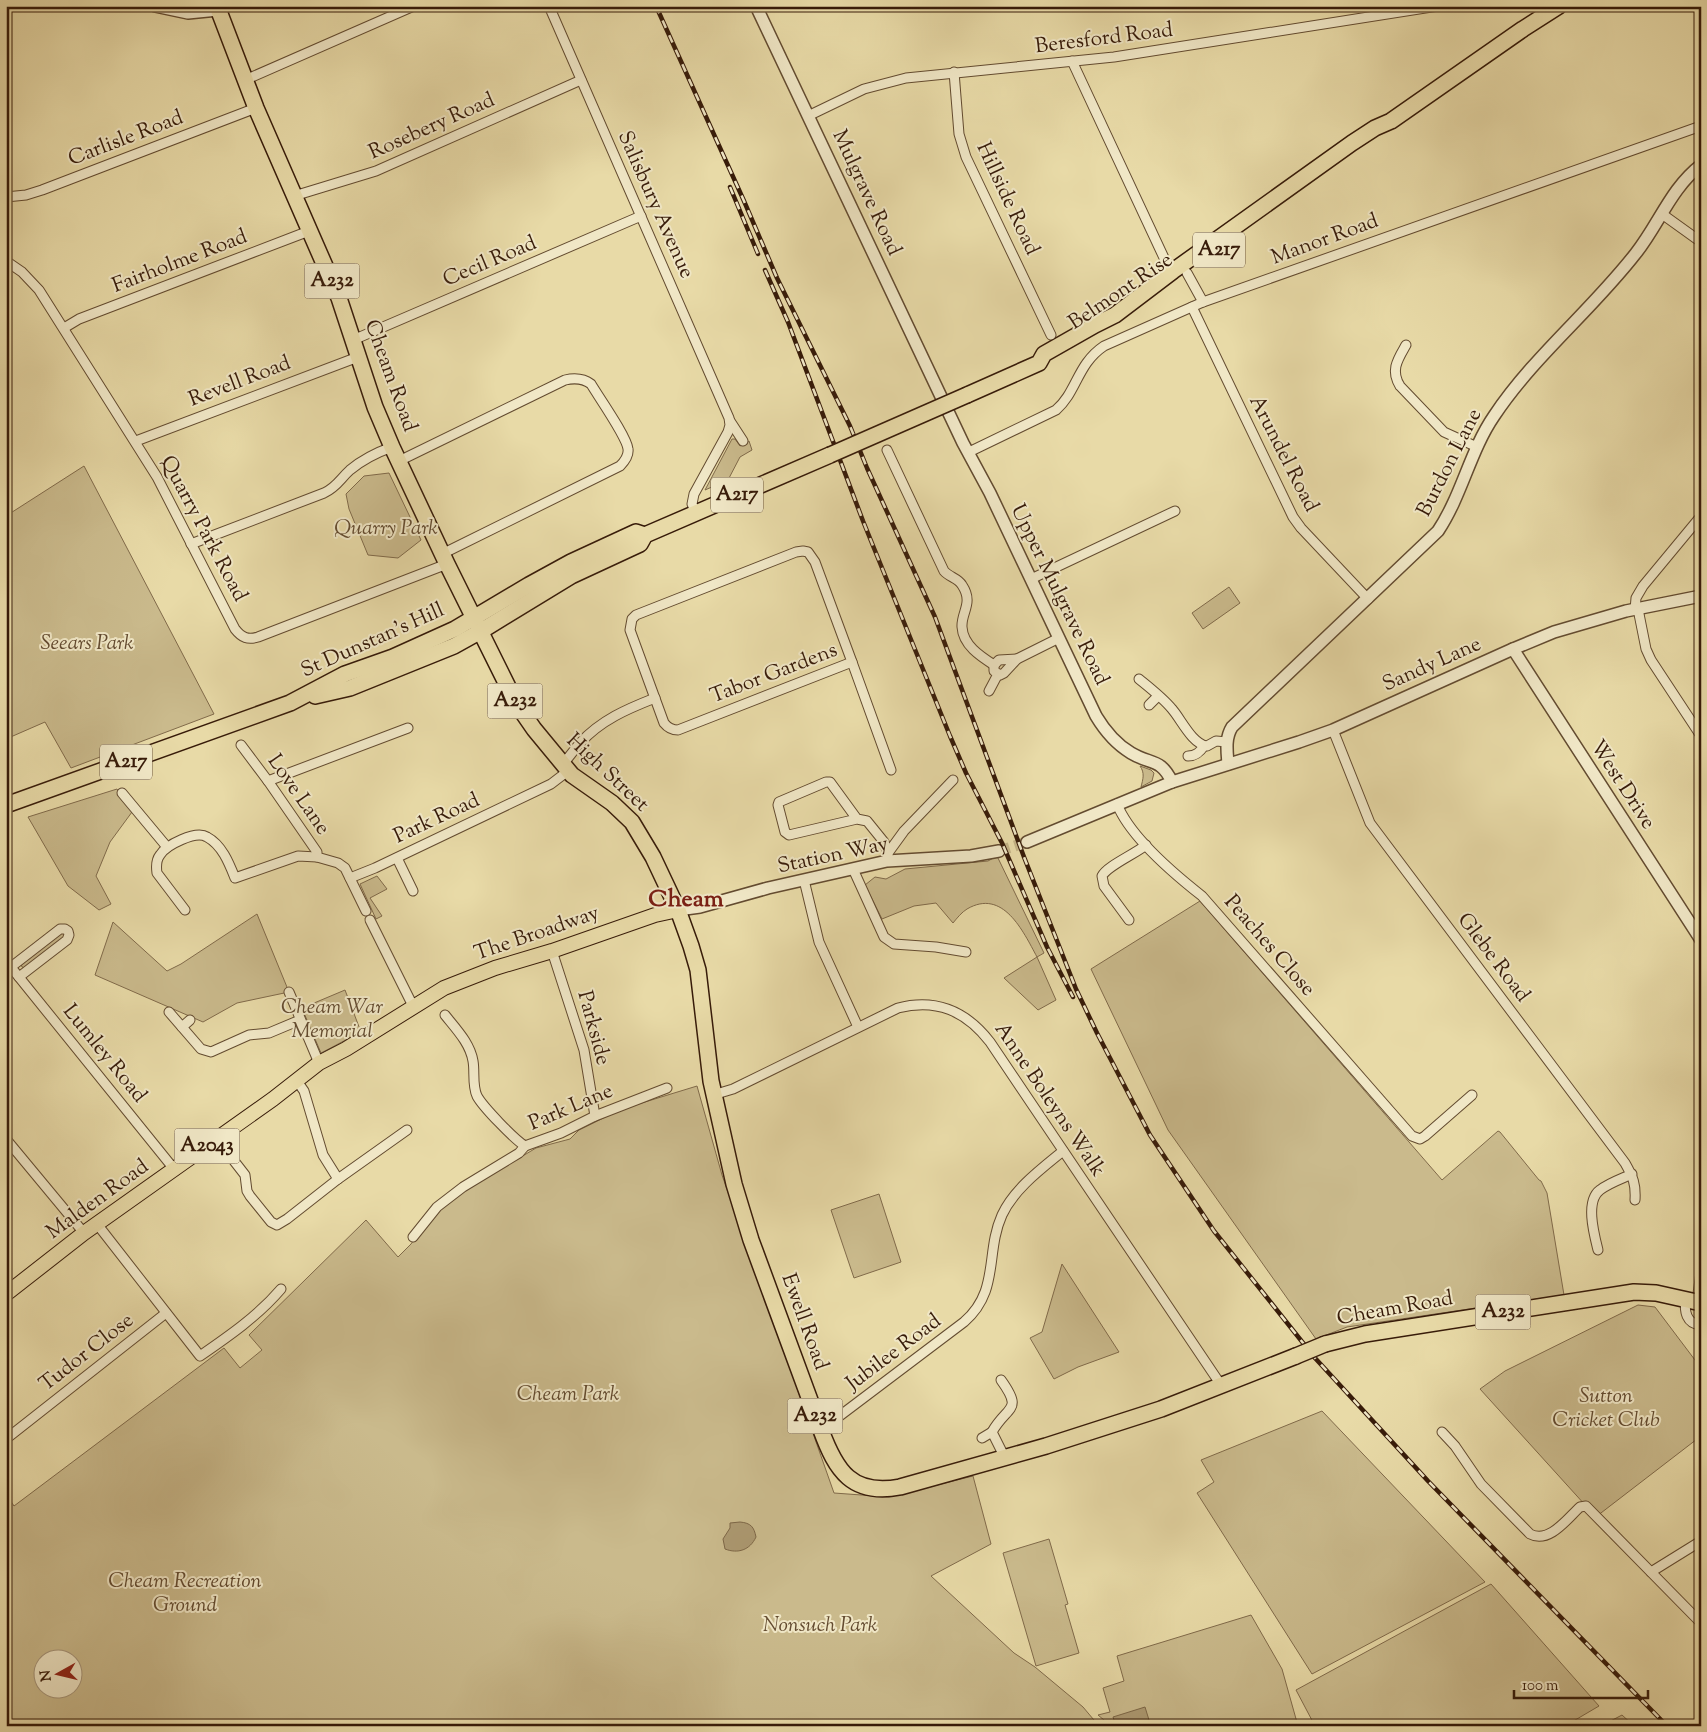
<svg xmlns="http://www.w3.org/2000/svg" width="1707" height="1732" font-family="'Sorts Mill Goudy',serif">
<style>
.green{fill:#caba8c;stroke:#806a4a;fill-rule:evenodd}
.water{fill:#ac9971;stroke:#7d6747}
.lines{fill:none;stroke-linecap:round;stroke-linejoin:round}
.tertiary-tunnel{stroke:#c5b487;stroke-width:11;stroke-dasharray:11 5.5;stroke-linecap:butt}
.minor-casing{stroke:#634b30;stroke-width:11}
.tertiary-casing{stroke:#634b30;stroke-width:14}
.primary-casing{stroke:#371b09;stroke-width:16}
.trunk-casing{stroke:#371b09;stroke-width:18}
.minor{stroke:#f0e7c6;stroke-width:9}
.tertiary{stroke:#f0e7c6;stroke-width:11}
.primary{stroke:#e8daa7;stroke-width:14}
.trunk{stroke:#e8daa7;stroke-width:15}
.rail-casing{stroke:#371b09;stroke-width:4.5}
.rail{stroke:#f0e7c6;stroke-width:2.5;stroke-dasharray:8;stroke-linecap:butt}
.trunk-bridge-casing{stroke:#371b09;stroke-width:18;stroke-linecap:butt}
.trunk-bridge{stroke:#e8daa7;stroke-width:15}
.labels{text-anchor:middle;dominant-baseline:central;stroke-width:4;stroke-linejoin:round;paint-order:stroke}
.shield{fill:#f0e7c6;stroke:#6e5842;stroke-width:1}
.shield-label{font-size:20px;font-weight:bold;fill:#371b09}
.street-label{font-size:21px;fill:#371b09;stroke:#f0e7c6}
.park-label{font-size:21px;font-style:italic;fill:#634b30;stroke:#f0e7c6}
.quarter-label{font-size:24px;font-weight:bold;fill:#7a1f14;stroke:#f0e7c6}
</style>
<rect width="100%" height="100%" fill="#e8daa7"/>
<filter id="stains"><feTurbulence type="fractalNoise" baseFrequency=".004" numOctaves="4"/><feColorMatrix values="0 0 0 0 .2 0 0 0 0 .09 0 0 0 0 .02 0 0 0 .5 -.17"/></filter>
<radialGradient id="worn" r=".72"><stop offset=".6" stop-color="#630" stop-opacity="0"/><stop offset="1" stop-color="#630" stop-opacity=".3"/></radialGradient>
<g class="green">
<path d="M732,439H735L740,446L749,441L752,450L740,457L728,480L705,490Z"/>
<path d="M84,466L214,714L71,768L45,722L6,739V516Z"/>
<path d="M389,473L421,540L398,558L368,555L349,509L346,494L364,476Z"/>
<path d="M1229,587L1240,603L1203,629L1192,613Z"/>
<path d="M1140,766L1151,770L1154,773L1152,781L1141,787C1143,779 1145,773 1140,766Z"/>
<path d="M117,789L132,812L110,842L96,876L111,904L99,910L68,886L28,817Z"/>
<path d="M997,856L1044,953L1037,957L1056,1000L1038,1010L1004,978L1037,957C1023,931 1003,888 967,909C962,912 957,918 953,923L936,903L914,906L882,919L865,885L875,877L886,879L905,869L988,861Z"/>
<path d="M377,876L387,889L370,898L382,916L376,919L360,884Z"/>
<path d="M1200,901L1442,1180L1498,1131L1500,1132L1539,1180L1541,1181L1547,1193L1564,1295L1347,1327L1316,1339L1168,1130L1091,969Z"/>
<path d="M257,914L289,992L237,1003L203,1022L95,975L113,922L167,971L181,964Z"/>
<path d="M63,932L64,934V938L25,968L22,967L21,964Z"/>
<path d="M345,990L361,1032L321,1053L304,1013L307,1006Z"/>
<path d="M697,1086L722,1175L834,1493L889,1497L973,1476L991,1544L931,1576L1014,1653L1035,1667L1083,1707L1099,1726H6V1494L14,1506L224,1348L240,1368L262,1350L249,1335L366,1220L398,1257L411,1244L432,1216L459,1192L521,1157L536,1148L570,1139L579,1130L622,1109ZM42,1660H72V1690H42Z"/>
<path d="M879,1194L901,1262L854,1278L831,1210Z"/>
<path d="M1701,1237V1295L1693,1293Z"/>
<path d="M1062,1264L1119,1352L1078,1367L1054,1379L1030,1338L1042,1332Z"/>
<path d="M1638,1305L1655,1307L1701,1368V1436L1597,1516L1586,1506L1480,1389L1505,1371Z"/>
<path d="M1322,1411L1485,1582L1312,1674L1197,1493L1214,1482L1201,1460Z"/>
<path d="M1049,1539L1068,1604L1065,1605L1079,1653L1036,1666L1003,1553Z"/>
<path d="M1491,1584L1599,1706L1565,1726H1315L1296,1690Z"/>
<path d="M1251,1615L1282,1669L1298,1726H1111L1098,1715L1110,1712L1103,1688L1124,1681L1117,1656Z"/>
<path d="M1622,1715L1634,1726H1601Z"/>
</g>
<g class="water">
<path d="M740,1522C751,1523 754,1527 756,1537C750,1550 738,1554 725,1549L723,1539L730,1528V1523Z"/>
<path d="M1145,1707L1149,1720L1130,1726H1116L1113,1717Z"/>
</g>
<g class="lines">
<path class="tertiary-tunnel" d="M999,851L1027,842"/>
<defs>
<g id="minor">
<path d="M549,6L729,418L730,425L728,432L694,494L692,504L696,513"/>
<path d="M218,10L231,6"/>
<path d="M1072,61L1165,260L1173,271"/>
<path d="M954,72L959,134L966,157L1051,335"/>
<path d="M245,80L414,6"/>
<path d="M808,116L864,89L906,78L1114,57L1438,6"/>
<path d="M294,196L376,171L581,80"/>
<path d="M6,197L26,195L42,190L256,108"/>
<path d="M1662,214L1701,242"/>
<path d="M6,261L22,272L39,290L157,477L235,629C242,638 248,640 258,637L447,564"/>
<path d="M1187,273L1203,302"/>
<path d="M1192,307L1293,517L1301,528L1368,599"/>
<path d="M64,328L79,319L309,231"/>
<path d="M353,340L641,216"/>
<path d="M1406,345C1398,359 1390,370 1400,386L1444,432L1477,447"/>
<path d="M730,421L743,441"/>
<path d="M136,441L358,357"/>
<path d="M887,450L944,571C949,577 958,578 962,585C974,603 961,612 962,627C963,645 980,656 994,665"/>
<path d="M969,452L1056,410C1077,392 1077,364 1104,346L1203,302L1701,126"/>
<path d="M399,461L565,380C574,378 583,378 591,384C598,396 627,437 628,449C629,456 625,461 620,466L442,554"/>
<path d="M191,544L324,493C337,487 340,479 350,470C362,460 378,452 392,447"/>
<path d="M803,551L808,552L815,562L852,662L678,730C672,730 668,728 664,723L630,630L632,619L636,615L796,552Z"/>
<path d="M1031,579L1175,511"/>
<path d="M1638,609L1646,649L1651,660L1701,736"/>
<path d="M1635,610L1636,598L1643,586L1701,516"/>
<path d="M852,662L891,770"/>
<path d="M994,665V671L1000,675L1004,673L1017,659L1059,638"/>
<path d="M994,665L999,660L1017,659"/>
<path d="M1139,679C1150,688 1163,698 1172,709C1181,719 1192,744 1207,746L1216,741L1227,742"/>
<path d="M989,691L998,674"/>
<path d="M1149,705L1158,696"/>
<path d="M1333,730L1370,823L1625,1163C1633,1177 1636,1184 1635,1200"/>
<path d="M241,745L268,781L317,852V857L338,863L345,868L366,911"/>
<path d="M1188,756C1196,756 1200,752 1204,746"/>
<path d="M563,764C569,757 574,750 580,743C601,720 627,709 655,698"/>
<path d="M268,781L408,728"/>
<path d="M122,793L167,847"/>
<path d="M1117,804C1130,837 1174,874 1202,896L1412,1136L1420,1139L1425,1136L1472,1095"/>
<path d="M857,819L789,835L785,832L778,805L779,802L826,782H830L857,819L867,821L884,842L888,853L887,861"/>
<path d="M888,853L904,831L953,780"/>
<path d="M397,858L413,891"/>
<path d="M853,869L884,937L894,944L936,947L966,952"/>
<path d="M350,878L375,868L551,784L568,771"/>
<path d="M804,880L819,942L858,1027"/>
<path d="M185,910L157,873C156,866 156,860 160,855C166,845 196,830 207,837C222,845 229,863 235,878L298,856L317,857"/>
<path d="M370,920L414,1008"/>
<path d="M1129,920L1104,886L1102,876C1107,866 1135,854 1146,845"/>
<path d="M552,951L584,1050L595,1116"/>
<path d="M6,961L174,1169"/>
<path d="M11,967L60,929H65L68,931L69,935L67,940L19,977"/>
<path d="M289,992L319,1063"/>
<path d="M169,1012L201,1049L211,1052L249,1035L269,1033L300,1020"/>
<path d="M445,1015C456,1029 470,1043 473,1061C475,1072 472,1085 477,1096C483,1107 514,1139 525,1146L561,1133L595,1116L667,1088"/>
<path d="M182,1027L190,1020"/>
<path d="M713,1095L733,1089L898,1008C937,998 966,1011 990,1042L1221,1385"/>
<path d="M6,1139L84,1233"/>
<path d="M217,1139L245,1175L247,1191L250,1196L271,1222L277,1225L287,1219L338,1179L323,1155L304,1091L297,1081"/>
<path d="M338,1179L407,1130"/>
<path d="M97,1224L200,1356C229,1336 258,1316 281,1289"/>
<path d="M413,1237L437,1207L463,1187L519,1153L525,1146"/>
<path d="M1598,1250C1594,1234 1585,1201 1600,1190C1609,1183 1621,1179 1632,1174"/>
<path d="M1686,1299C1684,1311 1686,1324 1701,1325"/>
<path d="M1001,1380C1024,1412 1007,1405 992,1432L1005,1458"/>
<path d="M821,1430L964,1322C1000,1291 985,1253 1002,1215C1014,1189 1041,1169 1063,1151"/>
<path d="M1442,1432L1455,1446L1481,1484L1530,1534C1549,1544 1567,1519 1580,1507L1586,1506L1701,1623"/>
<path d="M982,1438L992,1432"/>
<path d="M6,1439L166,1313"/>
<path d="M1651,1572L1701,1541"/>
</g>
<g id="tertiary">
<path d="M155,6L188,13L218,10"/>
<path d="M756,6L963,443L990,493L1096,716C1105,731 1116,744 1131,753C1151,765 1161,758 1172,782"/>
<path d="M1513,649L1701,940"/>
<path d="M1228,764C1227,751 1225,738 1232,727L1438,531C1462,495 1470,451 1494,416C1534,356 1592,310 1636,253C1659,224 1671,188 1701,165"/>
<path d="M1027,842L1172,782L1299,742L1333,730L1513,649L1554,632L1626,611L1701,596"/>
<path d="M678,910L700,907L768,888L887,861L971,856L999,851"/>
</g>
<path id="primary" d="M6,1294L84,1233L273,1099L319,1063L346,1049L444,988L495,968L552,951L655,915L678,910"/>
<g id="trunk">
<path d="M217,6L256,108L339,298L375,407L392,447L447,564L516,703L534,729L572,775L612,803L632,822L653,857L678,910L691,946L698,970L711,1081L734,1184L751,1240L821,1430C836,1471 852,1496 900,1487L1046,1446L1161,1409L1296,1356"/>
<path d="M967,395L1039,363L1044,354L1095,325L1115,315L1173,271L1352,143L1375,128L1391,121L1523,29L1559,6"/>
<path d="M315,696L350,688L454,646L481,631L571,576L640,544L645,535L830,455"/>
<path d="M6,805L290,703L345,674L393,657L455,629L529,585L571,562L636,532L645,535"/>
<path d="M1325,1344L1365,1334L1634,1292L1656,1293L1701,1303"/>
</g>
</defs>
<use href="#minor" class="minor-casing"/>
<use href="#tertiary" class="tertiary-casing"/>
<use href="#primary" class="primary-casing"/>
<use href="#trunk" class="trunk-casing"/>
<use href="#minor" class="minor"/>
<use href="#tertiary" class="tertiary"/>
<use href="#primary" class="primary"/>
<use href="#trunk" class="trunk"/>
<defs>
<g id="rail">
<path d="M656,6L744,201L777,278L850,426L867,468L935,617L1024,857L1076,989L1097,1033L1150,1135L1214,1231L1315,1358L1428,1481L1667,1726"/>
<path d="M730,187L758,254"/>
<path d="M765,270L788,322L863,521L950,736L966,773L1002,843L1047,947L1073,997"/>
</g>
</defs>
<use href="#rail" class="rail-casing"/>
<use href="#rail" class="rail"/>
<defs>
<g id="trunk-bridge">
<path d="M830,455L967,395"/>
<path d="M1296,1356L1325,1344"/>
</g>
</defs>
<use href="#trunk-bridge" class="trunk-bridge-casing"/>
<use href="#trunk-bridge" class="trunk-bridge"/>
</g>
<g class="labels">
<g class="shield">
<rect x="1193" y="232.5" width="52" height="35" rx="4"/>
<rect x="304.5" y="263.5" width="55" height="35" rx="4"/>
<rect x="711" y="477.5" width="52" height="35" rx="4"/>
<rect x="487.5" y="683.5" width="55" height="35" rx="4"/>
<rect x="100" y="744.5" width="52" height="35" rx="4"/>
<rect x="174.5" y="1128.5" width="65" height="35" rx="4"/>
<rect x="1475.5" y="1294.5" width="55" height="35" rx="4"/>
<rect x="787.5" y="1398.5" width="55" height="35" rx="4"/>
</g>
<g class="shield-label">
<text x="1219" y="250">A217</text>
<text x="332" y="281">A232</text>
<text x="737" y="495">A217</text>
<text x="515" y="701">A232</text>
<text x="126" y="762">A217</text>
<text x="207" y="1146">A2043</text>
<text x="1503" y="1312">A232</text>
<text x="815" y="1416">A232</text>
</g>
<g class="street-label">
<text transform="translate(1104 39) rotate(-7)">Beresford Road</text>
<text transform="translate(432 127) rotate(-24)">Rosebery Road</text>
<text transform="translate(126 139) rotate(-21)">Carlisle Road</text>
<text transform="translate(866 193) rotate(65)">Mulgrave Road</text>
<text transform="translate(1007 199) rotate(65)">Hillside Road</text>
<text transform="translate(655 205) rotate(66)">Salisbury Avenue</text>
<text transform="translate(1325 240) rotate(-20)">Manor Road</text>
<text transform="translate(180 262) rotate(-21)">Fairholme Road</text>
<text transform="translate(490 262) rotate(-23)">Cecil Road</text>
<text transform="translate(1121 292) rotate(-34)">Belmont Rise</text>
<text transform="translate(390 376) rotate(70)">Cheam Road</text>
<text transform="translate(240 382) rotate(-21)">Revell Road</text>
<text transform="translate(1283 454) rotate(63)">Arundel Road</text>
<text transform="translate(1450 463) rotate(-63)">Burdon Lane</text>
<text transform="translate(203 529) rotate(62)">Quarry Park Road</text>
<text transform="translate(1059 595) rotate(64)">Upper Mulgrave Road</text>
<text transform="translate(373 641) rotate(-24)">St Dunstan's Hill</text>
<text transform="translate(1432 665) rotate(-24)">Sandy Lane</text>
<text transform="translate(774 674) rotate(-21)">Tabor Gardens</text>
<text transform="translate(607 773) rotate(43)">High Street</text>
<text transform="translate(1622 785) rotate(57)">West Drive</text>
<text transform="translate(298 795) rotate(55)">Love Lane</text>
<text transform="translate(437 819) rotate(-25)">Park Road</text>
<text transform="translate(833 856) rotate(-12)">Station Way</text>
<text transform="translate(537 934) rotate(-19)">The Broadway</text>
<text transform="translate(1269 946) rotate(49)">Peaches Close</text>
<text transform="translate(1493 958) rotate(53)">Glebe Road</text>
<text transform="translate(593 1028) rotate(75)">Parkside</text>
<text transform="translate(104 1054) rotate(51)">Lumley Road</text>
<text transform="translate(1049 1100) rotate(56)">Anne Boleyns Walk</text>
<text transform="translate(571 1108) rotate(-23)">Park Lane</text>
<text transform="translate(98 1200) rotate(-36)">Malden Road</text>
<text transform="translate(1395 1309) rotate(-10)">Cheam Road</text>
<text transform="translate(804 1322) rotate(70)">Ewell Road</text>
<text transform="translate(87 1353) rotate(-38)">Tudor Close</text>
<text transform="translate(894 1353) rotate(-37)">Jubilee Road</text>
</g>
<g class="park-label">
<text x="386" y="529">Quarry Park</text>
<text x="87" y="644">Seears Park</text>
<text x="332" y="1008">Cheam War<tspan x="332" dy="24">Memorial</tspan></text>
<text x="568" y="1395">Cheam Park</text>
<text x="1606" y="1397">Sutton<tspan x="1606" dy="24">Cricket Club</tspan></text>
<text x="185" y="1582">Cheam Recreation<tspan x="185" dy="24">Ground</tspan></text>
<text x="820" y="1626">Nonsuch Park</text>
</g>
<g class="quarter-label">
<text x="686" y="900">Cheam</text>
</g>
</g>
<rect width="1707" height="1732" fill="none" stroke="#e8daa7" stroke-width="25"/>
<rect x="8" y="8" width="1692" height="1717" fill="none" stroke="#371b09" stroke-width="2.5"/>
<rect x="12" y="12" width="1682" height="1707" fill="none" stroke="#371b09"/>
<g transform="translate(58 1674) rotate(262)"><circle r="24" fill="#f0e7c6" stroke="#a6957a"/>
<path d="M0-4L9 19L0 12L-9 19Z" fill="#8f2418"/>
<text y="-8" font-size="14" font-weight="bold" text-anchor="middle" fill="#371b09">N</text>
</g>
<path d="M1514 1690v8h134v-8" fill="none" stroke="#371b09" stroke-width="2.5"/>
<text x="1522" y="1690" font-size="15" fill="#371b09" stroke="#f0e7c6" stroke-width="4" paint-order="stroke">100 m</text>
<rect width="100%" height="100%" filter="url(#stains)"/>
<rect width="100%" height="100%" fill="url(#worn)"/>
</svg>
